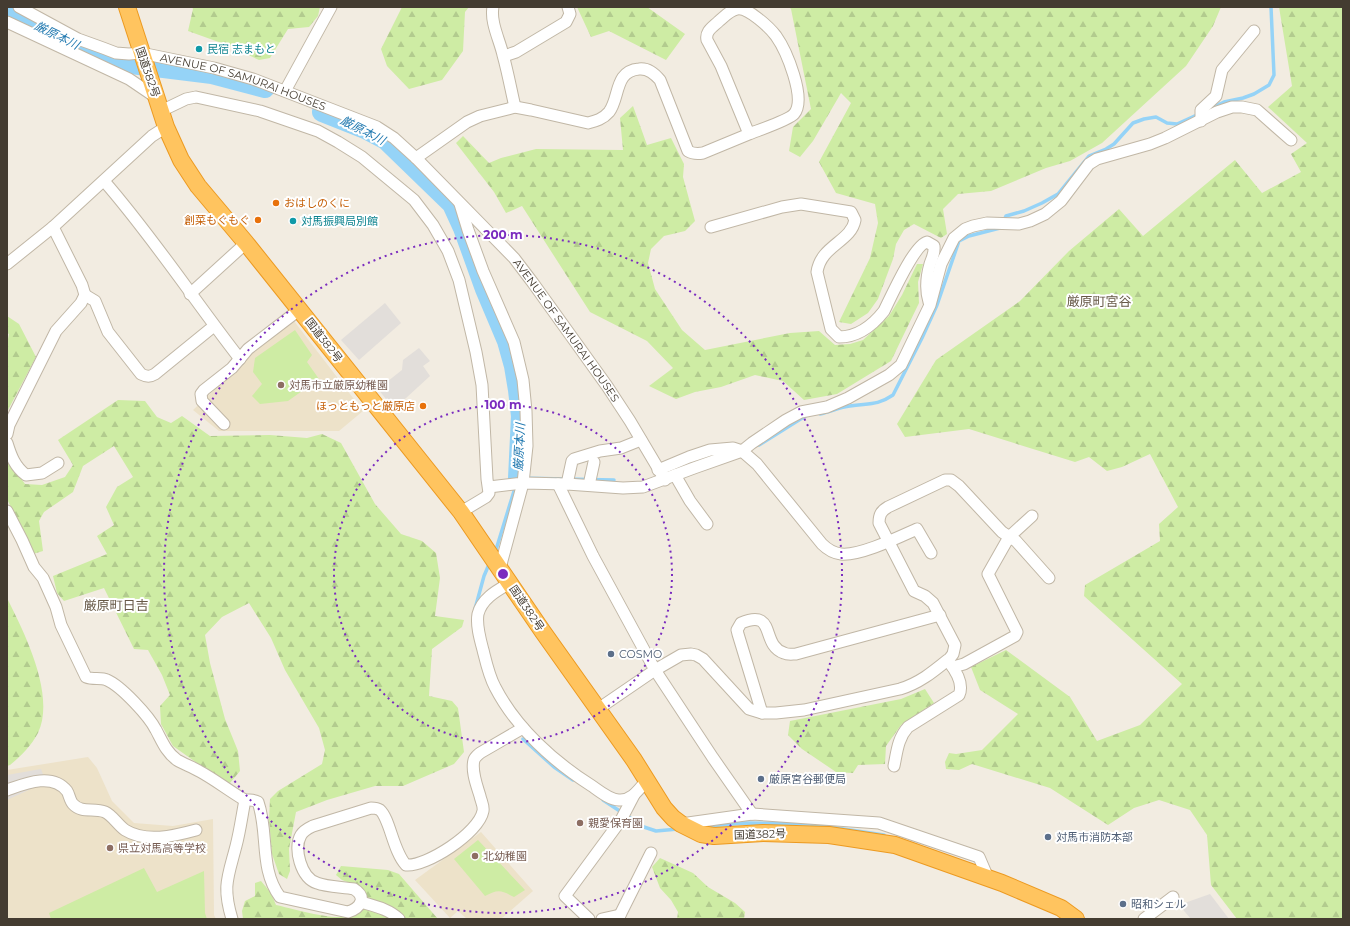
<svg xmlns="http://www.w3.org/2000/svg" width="1350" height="926" font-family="Montserrat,'Noto Sans JP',sans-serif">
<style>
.education{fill:#ede2c9}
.grass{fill:#ceeca4}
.forest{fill:url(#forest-firs)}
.parking{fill:#e2deda}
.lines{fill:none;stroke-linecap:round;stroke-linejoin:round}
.stream{stroke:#95d3f7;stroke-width:3.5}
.river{stroke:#95d3f7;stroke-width:20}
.minor-casing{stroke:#c1b7a6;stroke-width:13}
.highway-casing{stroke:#ec9a21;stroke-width:18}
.minor{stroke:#fff;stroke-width:11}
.highway{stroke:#ffc45f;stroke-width:16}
.ring{fill:none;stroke:#7b2cbf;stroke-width:2;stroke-dasharray:2 4}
.culture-dot{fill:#0f9aa8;stroke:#fff;stroke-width:1.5}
.food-dot{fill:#e8710a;stroke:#fff;stroke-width:1.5}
.education-dot{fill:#8d6e63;stroke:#fff;stroke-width:1.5}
.service-dot{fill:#5c6f8a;stroke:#fff;stroke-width:1.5}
.labels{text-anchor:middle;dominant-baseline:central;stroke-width:4;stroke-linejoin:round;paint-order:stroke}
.culture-label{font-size:11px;fill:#0d838f;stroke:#fff;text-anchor:start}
.street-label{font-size:11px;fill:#443c31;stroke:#fff}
.food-label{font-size:11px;fill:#c56008;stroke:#fff;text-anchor:end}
.education-label{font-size:11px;fill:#785e54;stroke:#fff;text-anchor:start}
.service-label{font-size:11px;fill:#4e5e75;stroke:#fff;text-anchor:start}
.water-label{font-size:12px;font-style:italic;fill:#2179b0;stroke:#fff}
.quarter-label{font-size:13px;fill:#675947;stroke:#fff}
.centre{fill:#7b2cbf;stroke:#fff;stroke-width:2}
.ring-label{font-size:12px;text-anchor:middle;font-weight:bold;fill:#7b2cbf;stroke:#fff;stroke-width:4;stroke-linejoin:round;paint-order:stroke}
</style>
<defs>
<pattern id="forest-firs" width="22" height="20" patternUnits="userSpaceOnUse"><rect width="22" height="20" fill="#ceeca4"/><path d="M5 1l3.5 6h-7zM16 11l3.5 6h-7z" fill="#b2cb8e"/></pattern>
</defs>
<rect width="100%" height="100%" fill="#f2ece1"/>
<g class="education">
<path d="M294,321L363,411L339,431H219L193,410L245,361L248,354Z"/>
<path d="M88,757L97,768L112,801L134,823L173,826L213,819L214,915L216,919H7V770Z"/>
<path d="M481,832L533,891L501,919H467L458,911L450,918L415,880Z"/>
</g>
<g class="grass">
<path d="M295,330L312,355L307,362L319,379L288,401L260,404L252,396L262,384L253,372L255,358Z"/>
<path d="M478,840L525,890L514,897C501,890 498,889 485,896L454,859Z"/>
<path d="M144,868L157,892L204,871L205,913L207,919H51L49,913Z"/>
</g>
<g class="forest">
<path d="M192,7H320L318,16L309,27L288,29L270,58L259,60L227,45L188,31L193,9Z"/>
<path d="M402,7H469L465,12L463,51L442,80L409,89L387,66L381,49Z"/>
<path d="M577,7H647L685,34L666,60L609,31L591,37Z"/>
<path d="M789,7H1221L1213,26L1186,66L1102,143L1070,161L1046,168L991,191L958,194L943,209L947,234L941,238L914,224L904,230L896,244L893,259L878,299L868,313L851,324L839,322L870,258L878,223L875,204L836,193L819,162L851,103L841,93L813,141L800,157L789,151L793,127L811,109L791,9Z"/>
<path d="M1279,7H1343V919H1237L1211,885L1207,835L1190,810L1159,800L1134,808L1108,825L1050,788L972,764L959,770L946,769L945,762L949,753L956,754L982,750L1018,714L980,690L971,667L1006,650L1070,697L1097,741L1140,725L1182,684L1084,596L1085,585L1160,541L1159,524L1178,507L1150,454L1122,467L1107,471L1089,457L1075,462L969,429L905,437L897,424L936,360L1020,301L1069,251L1119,209L1143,236L1235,160L1262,193L1301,172L1291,154L1307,143L1268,107L1292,86Z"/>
<path d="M633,106L647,145L671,138L684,164L683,177L695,221L685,231L664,236L651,249L648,263L655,289L682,330L705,350L790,333L819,331L835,345L850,344L863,340L889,316L902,295L917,264H923L918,282L919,303L891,361L837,394L804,400L783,381L755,375L721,387L695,392L676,399L649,386L673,368L647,341L590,312L522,206L506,213L494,192L456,143L463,136L489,163L501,158L536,149L623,150L620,118Z"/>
<path d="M7,316L19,324L36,357L7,412V344L9,334L7,333Z"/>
<path d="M118,400L145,401L157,417L171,423L182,416L210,436L270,435L307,438L322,434L341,443L375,504L401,534L422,541L436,553L440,578L435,616L464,620L462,627L432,649L429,696L452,701L458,708L464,752L454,764L403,786H375L327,800L296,812L289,849L290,871L287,879L279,874L272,854L269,819L270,799L278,791L322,764L325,750L319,728L285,670L271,638L249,603L222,617L205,635L210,663L225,719L238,751L240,771L230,783L218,778L173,746L161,724L160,706L170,695L162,675L148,650L134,649L104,588L64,601L57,593L53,576L107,554L97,536L114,525L106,507L117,487L133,477L114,446L83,466L73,492L44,512L39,521L43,551L33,554L7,499V459L25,484L42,485L65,477L73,465L58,440Z"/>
<path d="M7,598C24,632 56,695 38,733C31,746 21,756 10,765L7,766Z"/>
<path d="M925,689L934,703L901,725L886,746L885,764L858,765L853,773L836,772L802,749L788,735L790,721L901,699Z"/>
<path d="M660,858L693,873L708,887L735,903L745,912L744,919H677L678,912L671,900L660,888L652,867Z"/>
<path d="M341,866L388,870L399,874L438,919H243L242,911L245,901L255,896V883L261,881L271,893L276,905C295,909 346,926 361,911C363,909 365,903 366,900L355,885L342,880L336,875Z"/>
</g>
<g class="parking">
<path d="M385,303L401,323L359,360L341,340Z"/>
<path d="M419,348L430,361L423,366L430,376L394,409L378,389L402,370L403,360Z"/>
<path d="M41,769L46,782L7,800V775Z"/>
<path d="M1210,894L1229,919H1191L1179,905Z"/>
</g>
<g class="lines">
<g class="stream">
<path d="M1209,109L1224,102L1243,98L1254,94L1269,85L1274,75L1271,7"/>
<path d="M1003,222L1006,216L1024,211L1042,203L1058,194L1089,156L1106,149L1114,144L1133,123L1144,119L1156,117L1167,123L1177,124L1199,114"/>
<path d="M820,414C830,412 840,407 850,406C868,403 877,406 893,395L922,338L937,305L959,241L969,236L1000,228"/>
<path d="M759,445L807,415"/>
<path d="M699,459L715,455"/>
<path d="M495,553L518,478L614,480"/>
<path d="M475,609L484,576L490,562"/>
<path d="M523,739L554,767L573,780"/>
<path d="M603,800L644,827L656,831L678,829"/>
<path d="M708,826L746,823L810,824L884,835"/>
</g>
<g class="river">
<path d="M7,11L115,62L212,74L265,88"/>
<path d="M322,112L365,129L386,140L452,204L463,228L485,289L507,341L514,366L518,390L521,416L518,478"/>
</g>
<defs>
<g id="minor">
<path id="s1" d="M19,7L78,39L103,48L116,53L129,54L141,53L214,68L253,79L377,127L394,138L416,158L514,258L533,283L607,386L630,421L665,480"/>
<path d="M493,7C490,22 500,41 503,55C508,73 511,90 515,107"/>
<path d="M7,22L129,79L157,98"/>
<path d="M504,56L516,52L566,22L570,14L568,7"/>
<path d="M285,91L331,7"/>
<path d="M161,111L186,99L196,97L260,111L318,131L338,142L362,157L414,200L433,225L448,251L459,280L476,352L482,385L487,479L489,493L486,497L461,512"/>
<path d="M1201,121V110L1216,96L1222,70L1254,31"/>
<path d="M416,158L467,122L480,116L508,109L515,107L531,110L588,123C596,121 603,119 609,112C620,98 614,71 639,69C648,68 654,73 660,80L688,151C693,154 697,154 703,153L749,134L721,66L707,40C705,31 713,27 719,21C724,17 730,10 737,9C748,7 770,28 776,36C786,50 807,99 794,114C789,120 759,130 749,134"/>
<path d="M104,181C153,237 194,300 240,359"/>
<path d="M460,204L468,230L483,271L514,342L523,380L526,411L527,446L523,483L489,487"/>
<path d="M711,227L782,207L801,204L851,212L855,220C851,242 821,245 817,272L831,329L839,337C858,337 873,325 884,311C891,297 914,245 927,242L934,246C935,253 932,258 930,264C926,278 925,289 929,302"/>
<path d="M7,264L53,227L152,136L166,127"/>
<path d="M190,294L246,243"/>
<path d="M85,295L95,301L108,332L141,374C147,377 150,377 155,374L214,326"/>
<path d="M224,424L202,401L201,394L204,390L232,368L248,349L299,310"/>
<path d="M7,434L9,425L56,331L81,303L85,295L82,285L53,227"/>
<path d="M7,443C11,456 15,467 26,475L42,473L58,463"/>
<path d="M658,470L689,457L710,450L733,448L742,451L757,464L822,544C827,549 833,553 841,554C860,556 899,537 917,529L931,553"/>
<path d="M675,475L690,501L707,524"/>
<path d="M558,484L593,556L655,670L713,758L752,814"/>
<path d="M567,484L572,461L574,459L600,451L621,448L641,440"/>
<path d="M589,485L594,462"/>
<path d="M7,511L22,540L34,567L43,578L56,607L61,625L86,677C93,680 101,677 107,680C121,686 149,716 156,730C162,741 166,752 177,760C184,764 192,767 199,771C214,779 228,790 243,799C248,801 253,799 258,802C269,833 259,869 280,897L348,912C361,908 367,897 354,889C343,887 327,887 317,883C301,878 293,848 301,835C304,830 309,828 313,826L371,808C374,808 377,808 380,810C390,819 393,851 406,865C426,867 479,833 483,811C484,806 481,801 480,796C477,786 471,771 474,760C475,757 478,755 480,753L523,728"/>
<path d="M500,568L523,483L567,484L623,488L643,487L694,468L742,451L752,443L786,420L801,412L827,407L848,398L889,375L901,365L930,305L941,264L954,238L965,229L973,226L987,223L1019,224L1030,221L1045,214L1061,201L1089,164L1097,159L1150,144L1165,138L1217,112L1232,107H1242L1257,110L1291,140"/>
<path d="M510,583C498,590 482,598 478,614C476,625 480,639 483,650C486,662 489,676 495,687C516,728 554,762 592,786C599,791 610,800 619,800C632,801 639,789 647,780"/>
<path d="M953,667L964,664L1015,636L1017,632L988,574L1009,537L1032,516"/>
<path d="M598,709L655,670L681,655L691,654L696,655L703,659L749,709L762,713H776L804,710L900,689C920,683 934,671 950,658L953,654L955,645L933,603L925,596L914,591L879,523C879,515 881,511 888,507L945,480H951L959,486L1002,532L1016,541L1049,578"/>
<path d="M762,713L738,634L737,630L741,623C777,608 760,645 784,653C788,655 792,654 796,654L940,615"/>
<path d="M894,766C897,751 898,738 908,727L959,695C964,684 956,671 949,662"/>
<path d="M7,790C24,784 52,772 67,791C69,794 70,801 73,804C82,814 94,807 105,812C112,815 118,825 125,830C146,843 174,836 196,830"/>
<path d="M681,824L752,814L879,823L979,857L988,878"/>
<path d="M361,902C374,906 389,909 399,919"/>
<path d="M232,919C222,886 228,877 236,846C240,831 242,815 245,800"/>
<path d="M589,919L565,896L621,820L634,795"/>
<path d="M602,919L620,915"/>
<path d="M618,919L651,853"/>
<path d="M1144,919L1173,897"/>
</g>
<path id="highway" d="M127,7L166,127L181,160L198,186L246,243L461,512L543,632L634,760L664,808L673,818L681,824L701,834L714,836L763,833L829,835L895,845L1002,883L1061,908L1076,919"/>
</defs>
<use href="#minor" class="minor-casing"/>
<use href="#highway" class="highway-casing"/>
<use href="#minor" class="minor"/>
<use href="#highway" class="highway"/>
</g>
<g class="ring">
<circle cx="503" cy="574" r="169"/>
<circle cx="503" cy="574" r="339"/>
</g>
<g class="culture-dot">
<circle cx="199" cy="49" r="4"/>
<circle cx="293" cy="221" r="4"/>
</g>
<g class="food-dot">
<circle cx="276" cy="203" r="4"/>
<circle cx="258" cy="220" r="4"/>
<circle cx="423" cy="406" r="4"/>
</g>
<g class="education-dot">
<circle cx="281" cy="385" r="4"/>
<circle cx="580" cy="823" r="4"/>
<circle cx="110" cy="848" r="4"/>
<circle cx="475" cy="856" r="4"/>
</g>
<g class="service-dot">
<circle cx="611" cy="654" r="4"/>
<circle cx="761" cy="779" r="4"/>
<circle cx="1048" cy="837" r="4"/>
<circle cx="1123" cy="904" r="4"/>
</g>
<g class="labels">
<g class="culture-label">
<text x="207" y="49">民宿 志まもと</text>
<text x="301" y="221">対馬振興局別館</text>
</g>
<g class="street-label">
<text transform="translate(148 72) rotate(71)">国道382号</text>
<text stroke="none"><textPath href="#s1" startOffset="239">AVENUE OF SAMURAI HOUSES</textPath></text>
<text stroke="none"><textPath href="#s1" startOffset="660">AVENUE OF SAMURAI HOUSES</textPath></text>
<text transform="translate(324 340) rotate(52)">国道382号</text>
<text transform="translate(527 608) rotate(56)">国道382号</text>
<text transform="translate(760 834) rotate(-2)">国道382号</text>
</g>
<g class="food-label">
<text x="284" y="203" text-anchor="start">おはしのくに</text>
<text x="250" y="220">創菜もぐもぐ</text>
<text x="415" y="406">ほっともっと厳原店</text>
</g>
<g class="education-label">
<text x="289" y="385">対馬市立厳原幼稚園</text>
<text x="588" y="823">親愛保育園</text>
<text x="118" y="848">県立対馬高等学校</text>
<text x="483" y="856">北幼稚園</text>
</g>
<g class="service-label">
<text x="619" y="654">COSMO</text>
<text x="769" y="779">厳原宮谷郵便局</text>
<text x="1056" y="837">対馬市消防本部</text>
<text x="1131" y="904">昭和シェル</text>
</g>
<g class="water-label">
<text transform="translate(57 35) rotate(26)">厳原本川</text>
<text transform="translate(363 130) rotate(27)">厳原本川</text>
<text transform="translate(519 447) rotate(-87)">厳原本川</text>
</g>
<g class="quarter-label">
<text x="1099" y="301">厳原町宮谷</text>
<text x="116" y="605">厳原町日吉</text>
</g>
</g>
<circle cx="503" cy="574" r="6" class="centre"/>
<g class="ring-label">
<text x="503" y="239">200 m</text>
<text x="503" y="409">100 m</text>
</g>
<rect width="1350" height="926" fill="none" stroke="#443c31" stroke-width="16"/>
</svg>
